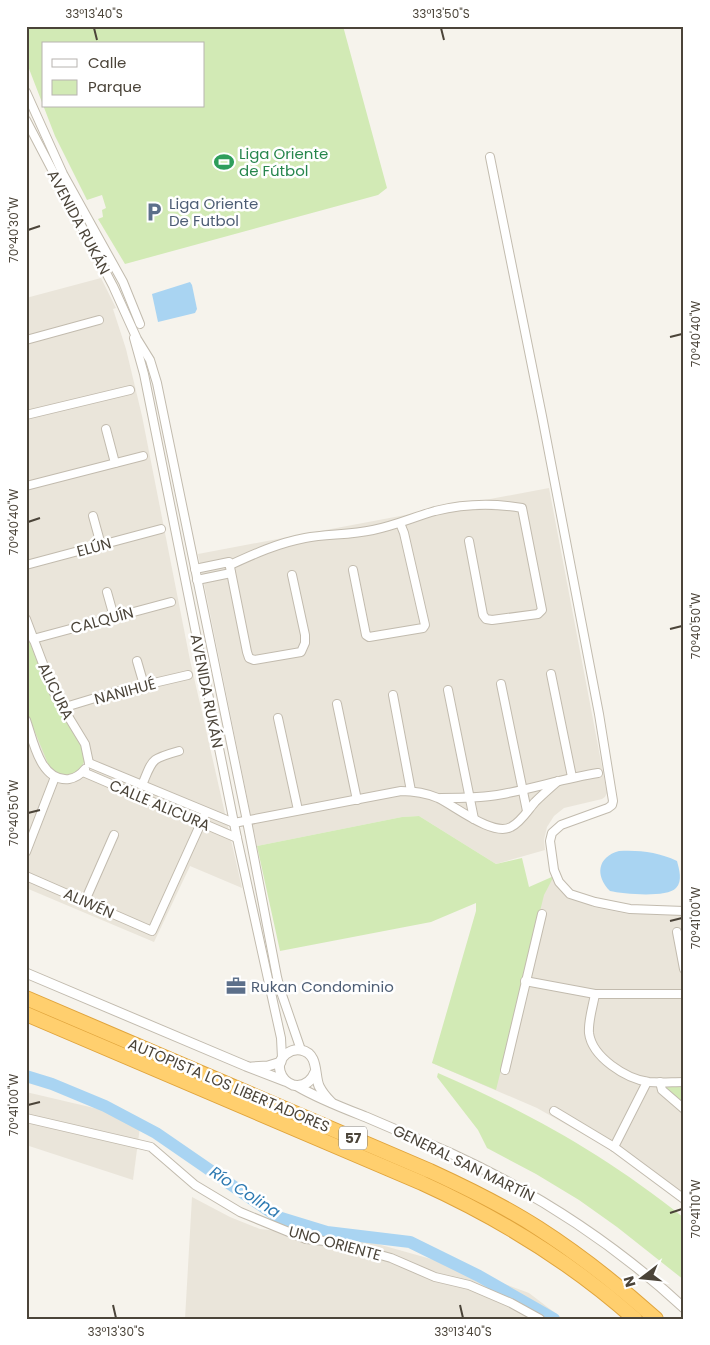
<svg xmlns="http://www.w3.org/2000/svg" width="710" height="1345" font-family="Poppins,sans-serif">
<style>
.residential{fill:#eae5da}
.green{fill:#d2eab5;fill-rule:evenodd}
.water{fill:#a9d4f2}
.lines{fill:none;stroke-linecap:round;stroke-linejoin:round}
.river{stroke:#a9d4f2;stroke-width:12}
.minor-casing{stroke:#c2bbae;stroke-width:10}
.tertiary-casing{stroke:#c2bbae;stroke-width:11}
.motorway-casing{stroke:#e0a43c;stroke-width:16}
.minor{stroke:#fff;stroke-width:8}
.tertiary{stroke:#fff;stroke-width:9}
.motorway{stroke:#ffcf6e;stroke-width:14}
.ticks{fill:none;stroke:#4b4439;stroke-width:2}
.labels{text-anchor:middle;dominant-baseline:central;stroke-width:5;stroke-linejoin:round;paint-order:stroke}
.shield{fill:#fff;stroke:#817c74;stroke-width:1}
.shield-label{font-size:14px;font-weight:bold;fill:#4b4439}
.leisure-label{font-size:15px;fill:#27864d;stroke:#fff;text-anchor:start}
.service-label{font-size:15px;fill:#4e5e75;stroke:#fff;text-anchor:start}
.street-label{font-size:15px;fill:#4b4439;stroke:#fff}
.water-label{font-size:16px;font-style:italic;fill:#2e7ab2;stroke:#fff}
.neatline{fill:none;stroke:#4b4439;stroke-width:2}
.ticks-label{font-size:12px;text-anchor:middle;fill:#4b4439}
</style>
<rect width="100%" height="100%" fill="#f6f3ec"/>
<g class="residential">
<path d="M101,278L116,308L113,309L126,349L142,416L190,660L242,888L190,866L154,942L26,888V298Z"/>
<path d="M549,488L607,793L605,797L602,799L564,808L554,816L547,827L544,840L545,850L496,864L419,816L402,817L257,846L198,554Z"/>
<path d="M554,876L593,907L628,914L684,912V1205L613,1151L537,1108L432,1063Z"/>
<path d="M26,1092L141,1119L133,1180L26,1145Z"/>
<path d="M192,1197L230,1217L260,1229L367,1241L456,1266L529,1293L563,1319H185Z"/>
</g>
<g class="green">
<path d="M26,26H343L387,188L378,195L125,264L98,219L103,217L102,210L106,208L102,195L87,200L55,136L26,61ZM44,44H204V106H44Z"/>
<path d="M26,628L51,695L83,748L84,755V762L79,771L71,776H59L51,771L26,710Z"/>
<path d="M419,816L496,864L522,858L529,887L554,876L544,895L496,1090L432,1063L476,911V903L431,922L280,951L257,846L402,817Z"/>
<path d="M438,1073C530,1113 605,1155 684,1218V1280L617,1227L579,1200L536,1174L487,1148L478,1130L437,1077Z"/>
<path d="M665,1085H684V1104L665,1088Z"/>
</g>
<g class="water">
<path d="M190,282L192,285L197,309L195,313L158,322L152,294Z"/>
<path d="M619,851C640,850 658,852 677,861C679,869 683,881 676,888C667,898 623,894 610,891C595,876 597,857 619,851Z"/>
</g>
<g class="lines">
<path class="river" d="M26,1076L52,1084L105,1106L156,1133L278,1217L327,1232L410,1242L479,1276L554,1319"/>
<defs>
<g id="minor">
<path d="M26,92L63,174L123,282L140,324"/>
<path d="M26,120L113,286L137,339L150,360L157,383L247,821L277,977L280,989L301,1050"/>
<path d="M490,157L542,416L599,714L613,801L612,805L608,808L561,825L552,833L550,841L554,870L559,882L570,894L595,902L630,909L684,911"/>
<path d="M134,338L144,374L237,838L281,1038L282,1058"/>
<path d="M26,340L99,320"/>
<path d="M26,415L130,390"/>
<path d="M106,429L115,463"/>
<path d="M26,486L143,456"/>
<path d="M93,516L101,545"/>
<path d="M26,565L161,529"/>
<path d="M230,565C254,554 278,543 305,538C327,534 350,535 373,530C394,526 414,517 435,511C463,504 494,503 522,508L542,610L538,614L492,620L486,619L483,615L469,541"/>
<path d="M195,569L229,562L247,652L249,658L254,660L301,652L305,643V635L292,575"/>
<path d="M353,570L366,635L369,637L423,628L425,625L404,533L400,523"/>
<path d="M197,580L231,573"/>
<path d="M107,592L114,617"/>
<path d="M26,619L54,693L85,744L89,763"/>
<path d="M33,639L171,602"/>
<path d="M137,661L144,685"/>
<path d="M551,674L572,777"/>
<path d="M501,684L527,811"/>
<path d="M448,690L474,819"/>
<path d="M393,695L411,791"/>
<path d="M337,704L357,800"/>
<path d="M62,708L115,692L188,675"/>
<path d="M278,718L298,810"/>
<path d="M26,720C33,740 40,782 69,779C75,778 81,774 85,769"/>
<path d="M89,763L234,823L401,791C414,791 426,793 438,798C455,806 493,837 511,827C521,822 528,810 535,802C542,795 550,788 558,781"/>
<path d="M83,772L237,838"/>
<path d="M142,785C153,759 150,759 179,751"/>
<path d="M441,798C462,798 482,798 503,794C535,788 566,778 598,773"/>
<path d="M26,852L55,777"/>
<path d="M26,876L152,931L206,812"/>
<path d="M85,901L114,835"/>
<path d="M677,932L684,969"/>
<path d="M525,981L595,994H684"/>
<path d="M595,994C593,1006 588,1021 589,1033C592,1057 626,1079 649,1082C660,1083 672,1082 684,1082"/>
<path d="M505,1070L542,914"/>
<path d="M660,1082L662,1090L684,1109"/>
<path d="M554,1111L614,1147L684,1199"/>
<path d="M26,1118L151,1147L195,1185L240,1212L306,1239L334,1242L391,1258L435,1277L469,1285L511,1303L540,1319"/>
<path d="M614,1147L647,1082"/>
</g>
<g id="tertiary">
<path d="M26,973L246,1066L285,1081"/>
<path d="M252,1067L268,1066L281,1062"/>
<path d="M315,1072C311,1082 304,1087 293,1085C280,1080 274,1064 286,1054C291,1050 296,1049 301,1050C319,1054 314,1074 319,1086C322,1092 326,1097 331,1102"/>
<path d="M297,1086C319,1099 343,1108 366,1117C394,1129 422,1141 450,1153C535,1192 615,1244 684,1308"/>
</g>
<g id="motorway">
<path d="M26,998L430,1171C467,1188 504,1206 538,1228C580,1255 619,1286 656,1319"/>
<path d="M26,1014L422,1183C499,1218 571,1262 635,1319"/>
</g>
</defs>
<use href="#minor" class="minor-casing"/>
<use href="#tertiary" class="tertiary-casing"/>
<use href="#motorway" class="motorway-casing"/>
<use href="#minor" class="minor"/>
<use href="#tertiary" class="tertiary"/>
<use href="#motorway" class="motorway"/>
</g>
<path class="ticks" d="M94,28L97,40M441,28L444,40M28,230L40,226M670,337L682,334M28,522L40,518M670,629L682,626M28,813L40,810M670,921L682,918M28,1105L40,1102M670,1213L682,1209M113,1305L116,1318M460,1305L463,1318"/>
<defs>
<symbol id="stadium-bare" viewBox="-9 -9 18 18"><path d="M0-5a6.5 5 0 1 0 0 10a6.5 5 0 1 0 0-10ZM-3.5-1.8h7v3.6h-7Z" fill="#2e9e5b" stroke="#fff" stroke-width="2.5" paint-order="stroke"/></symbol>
<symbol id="parking-bare" viewBox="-9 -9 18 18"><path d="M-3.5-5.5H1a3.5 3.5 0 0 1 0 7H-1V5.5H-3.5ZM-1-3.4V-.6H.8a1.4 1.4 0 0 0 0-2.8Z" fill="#5c6f8a" stroke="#fff" stroke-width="2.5" paint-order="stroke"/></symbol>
<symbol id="office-bare" viewBox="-9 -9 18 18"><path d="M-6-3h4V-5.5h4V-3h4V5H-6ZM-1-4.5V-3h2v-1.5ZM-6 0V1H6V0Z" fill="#5c6f8a" stroke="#fff" stroke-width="2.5" paint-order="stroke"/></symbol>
</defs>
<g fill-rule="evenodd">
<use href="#stadium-bare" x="210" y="148" width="28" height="28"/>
<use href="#parking-bare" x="140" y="198" width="28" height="28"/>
<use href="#office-bare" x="222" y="972" width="28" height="28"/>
</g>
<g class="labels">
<rect class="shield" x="339" y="1126.5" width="28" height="23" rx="4"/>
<g class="shield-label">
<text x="353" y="1138">57</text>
</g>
<g class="leisure-label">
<text x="239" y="153">Liga Oriente<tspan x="239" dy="17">de Fútbol</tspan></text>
</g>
<g class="service-label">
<text x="169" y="203">Liga Oriente<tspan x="169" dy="17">De Futbol</tspan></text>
<text x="251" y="986">Rukan Condominio</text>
</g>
<g class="street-label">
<text transform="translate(79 222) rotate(62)">AVENIDA RUKÁN</text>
<text transform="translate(94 547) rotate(-15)">ELÚN</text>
<text transform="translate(102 620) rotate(-15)">CALQUÍN</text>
<text transform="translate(56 691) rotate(64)">ALICURA</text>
<text transform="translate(125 691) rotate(-15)">NANIHUÉ</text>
<text transform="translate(207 691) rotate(79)">AVENIDA RUKÁN</text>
<text transform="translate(160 805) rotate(23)">CALLE ALICURA</text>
<text transform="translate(89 903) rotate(24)">ALIWÉN</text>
<text transform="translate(229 1085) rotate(23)">AUTOPISTA LOS LIBERTADORES</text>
<text transform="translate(464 1163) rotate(26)">GENERAL SAN MARTÍN</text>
<text transform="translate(335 1243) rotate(15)">UNO ORIENTE</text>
</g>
<g class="water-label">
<text transform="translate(245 1192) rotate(33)">Río Colina</text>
</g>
</g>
<rect width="710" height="1345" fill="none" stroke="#ffffff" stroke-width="55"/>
<rect x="42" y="42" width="162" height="65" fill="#ffffff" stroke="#b7b4b0"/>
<rect x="52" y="59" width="25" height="8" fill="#ffffff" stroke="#b7b4b0"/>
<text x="88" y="68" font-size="15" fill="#4b4439">Calle</text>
<rect x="52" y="80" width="25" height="15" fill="#d2eab5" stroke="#b7b4b0"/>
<text x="88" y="92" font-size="15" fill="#4b4439">Parque</text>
<g transform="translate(642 1278) rotate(254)" stroke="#ffffff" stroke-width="4" paint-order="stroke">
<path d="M0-4L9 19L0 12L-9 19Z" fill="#4b4439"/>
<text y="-8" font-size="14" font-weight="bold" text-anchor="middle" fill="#4b4439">N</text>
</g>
<rect x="28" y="28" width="654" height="1290" class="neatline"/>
<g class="ticks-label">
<text x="94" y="18">33°13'40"S</text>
<text x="441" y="18">33°13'50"S</text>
<text transform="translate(14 230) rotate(-90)" y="4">70°40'30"W</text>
<text transform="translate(696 334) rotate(-90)" y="4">70°40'40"W</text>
<text transform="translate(14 522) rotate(-90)" y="4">70°40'40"W</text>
<text transform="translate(696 626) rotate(-90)" y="4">70°40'50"W</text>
<text transform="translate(14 813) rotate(-90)" y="4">70°40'50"W</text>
<text transform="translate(696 918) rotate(-90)" y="4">70°41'00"W</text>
<text transform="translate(14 1105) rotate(-90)" y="4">70°41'00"W</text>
<text transform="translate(696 1209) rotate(-90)" y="4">70°41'10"W</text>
<text x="116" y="1336">33°13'30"S</text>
<text x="463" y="1336">33°13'40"S</text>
</g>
</svg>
